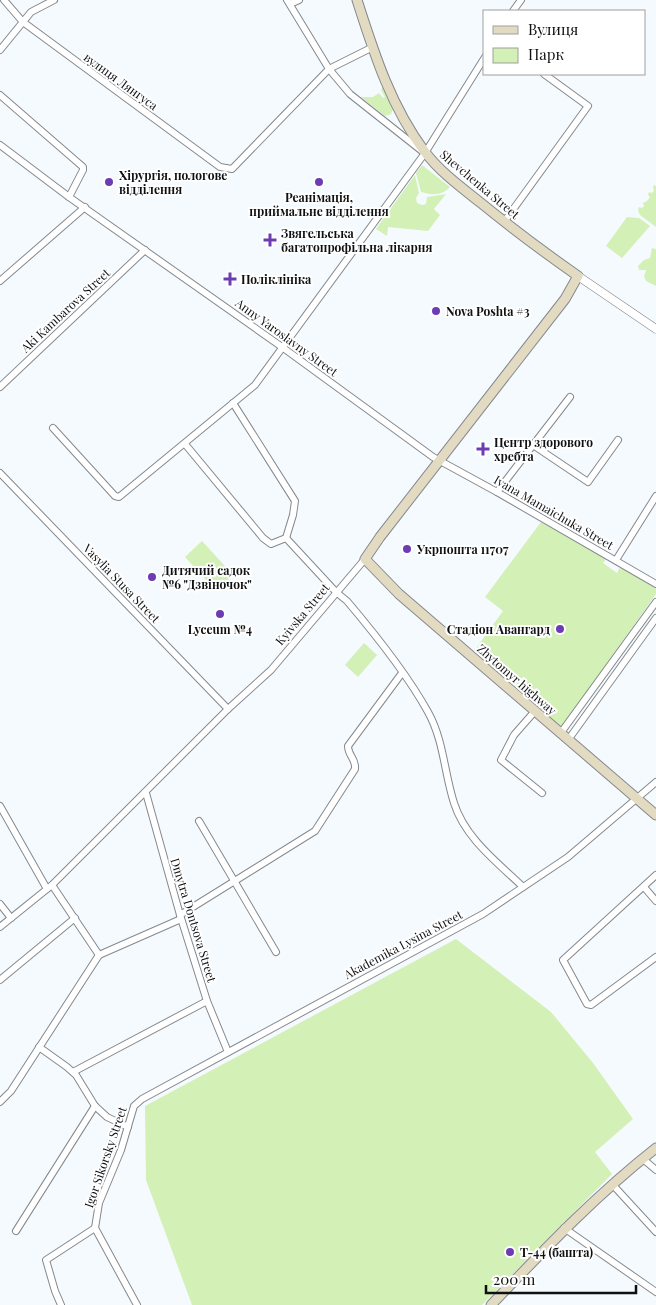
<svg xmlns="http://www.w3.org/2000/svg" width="656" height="1305" font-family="'Playfair Display',serif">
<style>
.green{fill:#d3f0b6}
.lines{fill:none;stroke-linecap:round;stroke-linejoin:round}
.minor-casing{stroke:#84898e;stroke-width:8}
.tertiary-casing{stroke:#84898e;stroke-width:9}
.secondary-casing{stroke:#84898e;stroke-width:11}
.minor{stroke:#fff;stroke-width:6}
.tertiary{stroke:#fff;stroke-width:8}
.secondary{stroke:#e3dbc1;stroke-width:9}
.poi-dot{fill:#6c3cb3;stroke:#fff;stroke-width:2}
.labels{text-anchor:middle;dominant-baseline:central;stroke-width:4;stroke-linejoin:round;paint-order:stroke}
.street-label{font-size:12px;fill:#0e1012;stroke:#fff}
.poi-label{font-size:12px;font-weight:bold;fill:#0e1012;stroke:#fff;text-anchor:start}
</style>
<rect width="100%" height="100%" fill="#f5fafe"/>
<g class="green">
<path d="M383,86L393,109L391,114L385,116L361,97H373L379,93L383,98L385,97L381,90Z"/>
<path d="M422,165L450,187C442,196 431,195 421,192L416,173Z"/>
<path d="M415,175L419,193L416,198L417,203L422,205L426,204L427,197L446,194L434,209L440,215L428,231L388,227L387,236L376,229Z"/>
<path d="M654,185L656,186V227L640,215L638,210L639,207L642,208L644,206L643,203L647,201L650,197L648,195L649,192L652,193L654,191L653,187Z"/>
<path d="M627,217L639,218L650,226L622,258L606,246Z"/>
<path d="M652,248L656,249V286L646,281L644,276L646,270H639L638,266L644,260L650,258Z"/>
<path d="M541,522L606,559L603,563L617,573L620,567L656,589V594L561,728L477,647L503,611L485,597Z"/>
<path d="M202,541L233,575L216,591L185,557Z"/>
<path d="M364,643L377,655L358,677L345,665Z"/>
<path d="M456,939L551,1012L593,1063L633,1119L595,1152L612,1174L482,1305H192L146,1180L145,1106Z"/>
</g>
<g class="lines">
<defs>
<g id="minor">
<path d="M4,0L23,22L220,167L232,169L329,69L373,47"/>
<path d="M287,0L329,69L350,94L422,151"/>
<path d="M290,4L299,0"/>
<path d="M513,11L521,0"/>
<path d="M0,50L31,12L54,0"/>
<path d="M0,95L83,167V170L69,197"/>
<path d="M0,145L69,197L282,347L433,457L497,492L656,584"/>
<path d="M504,222L588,106L544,74"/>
<path d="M0,281L85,207"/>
<path d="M0,387L145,250"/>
<path d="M53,428L115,496L119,497L255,385L425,153L485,57"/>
<path d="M185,444L263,538L271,544L286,538L293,515L295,501L233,403"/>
<path d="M533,445L588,482L618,440"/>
<path d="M0,473L228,709"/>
<path d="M497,492L570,397"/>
<path d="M286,538L336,592L347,601C375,634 407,674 428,712C444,741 444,772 454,803C465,838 497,862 523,887"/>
<path d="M616,560L656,496"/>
<path d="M535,711L514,735L501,760L542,793"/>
<path d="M560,734L656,602"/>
<path d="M568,740L656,618"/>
<path d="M146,793L180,915L207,1001L228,1052"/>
<path d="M0,806L47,889"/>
<path d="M199,821L276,952"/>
<path d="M656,875L563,960L587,1004L591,1005L656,957"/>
<path d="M52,885L99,955L181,919"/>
<path d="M644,887L656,901"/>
<path d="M0,904L11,918"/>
<path d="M180,915L315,831L355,769C356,758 348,756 348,746L402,673"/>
<path d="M0,927L52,885L228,709L271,670L365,559"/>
<path d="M0,980L75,918"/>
<path d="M39,1047L67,1067L76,1075L95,1106L107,1117L128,1127"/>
<path d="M73,1072L207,1001"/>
<path d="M0,1102L11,1091L99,955"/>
<path d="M643,1159L656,1170"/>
<path d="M612,1184L656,1232"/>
<path d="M564,1228L656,1292"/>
<path d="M16,1231L95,1106"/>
<path d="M61,1305L55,1291L46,1260L95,1228"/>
<path d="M137,1305L95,1228L99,1203L121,1150L134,1106L142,1099L483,914L568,857L656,782"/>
</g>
<path id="tertiary" d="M578,276L656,329"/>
<g id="secondary">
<path d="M357,0C374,53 391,107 425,152C440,172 462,188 481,203C513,229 545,253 578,276L565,299L380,537L365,559L399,594L656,815"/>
<path d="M491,1305C544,1250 596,1195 656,1148"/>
</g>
</defs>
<use href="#minor" class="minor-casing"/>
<use href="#tertiary" class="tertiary-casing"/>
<use href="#secondary" class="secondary-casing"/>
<use href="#minor" class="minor"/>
<use href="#tertiary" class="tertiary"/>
<use href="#secondary" class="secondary"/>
</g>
<g class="poi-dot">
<circle cx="109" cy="182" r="5"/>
<circle cx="319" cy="182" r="5"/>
<path d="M267.5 232.5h5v5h5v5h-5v5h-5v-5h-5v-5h5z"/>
<path d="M227.5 271.5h5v5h5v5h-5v5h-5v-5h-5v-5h5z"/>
<circle cx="436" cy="311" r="5"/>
<path d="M480.5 441.5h5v5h5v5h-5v5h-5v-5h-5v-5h5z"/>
<circle cx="407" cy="549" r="5"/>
<circle cx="152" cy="577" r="5"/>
<circle cx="220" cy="614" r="5"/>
<circle cx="560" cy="629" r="5"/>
<circle cx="510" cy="1252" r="5"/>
</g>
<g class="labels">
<g class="street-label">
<text transform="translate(121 81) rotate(36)">вулиця Лянгуса</text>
<text transform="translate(480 184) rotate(40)">Shevchenka Street</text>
<text transform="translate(65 310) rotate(-43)">Aki Kambarova Street</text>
<text transform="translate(287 337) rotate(36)">Anny Yaroslavny Street</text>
<text transform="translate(554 512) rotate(30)">Ivana Mamaichuka Street</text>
<text transform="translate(122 583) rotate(46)">Vasylia Stusa Street</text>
<text transform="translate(302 614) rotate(-50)">Kyivska Street</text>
<text transform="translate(517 679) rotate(41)">Zhytomyr highway</text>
<text transform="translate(194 920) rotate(73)">Dmytra Dontsova Street</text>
<text transform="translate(403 944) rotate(-28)">Akademika Lysina Street</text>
<text transform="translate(105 1157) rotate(-71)">Igor Sikorsky Street</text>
</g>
<g class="poi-label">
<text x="119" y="175">Хірургія, пологове<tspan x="119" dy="14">відділення</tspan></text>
<text x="319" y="197" text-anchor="middle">Реанімація,<tspan x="319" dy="14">приймальне відділення</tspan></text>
<text x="281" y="233">Звягельська<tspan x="281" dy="14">багатопрофільна лікарня</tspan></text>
<text x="241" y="279">Поліклініка</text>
<text x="446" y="311">Nova Poshta #3</text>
<text x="494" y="442">Центр здорового<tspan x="494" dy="14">хребта</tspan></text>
<text x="417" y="549">Укрпошта 11707</text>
<text x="162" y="570">Дитячий садок<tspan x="162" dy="14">№6 "Дзвіночок"</tspan></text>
<text x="220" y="629" text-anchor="middle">Lyceum №4</text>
<text x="550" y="629" text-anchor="end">Стадіон Авангард</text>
<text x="520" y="1252">Т-44 (башта)</text>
</g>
</g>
<rect x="483" y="10" width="162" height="65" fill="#ffffff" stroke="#9f9fa0"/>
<rect x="493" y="26" width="25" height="8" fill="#e3dbc1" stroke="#9f9fa0"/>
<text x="528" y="35" font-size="15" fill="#0e1012">Вулиця</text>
<rect x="493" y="48" width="25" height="15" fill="#d3f0b6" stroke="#9f9fa0"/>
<text x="528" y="60" font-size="15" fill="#0e1012">Парк</text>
<path d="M486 1285v8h150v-8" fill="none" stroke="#0e1012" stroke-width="2.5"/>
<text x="493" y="1285" font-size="15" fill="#0e1012" stroke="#ffffff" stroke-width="4" paint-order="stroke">200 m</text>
</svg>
